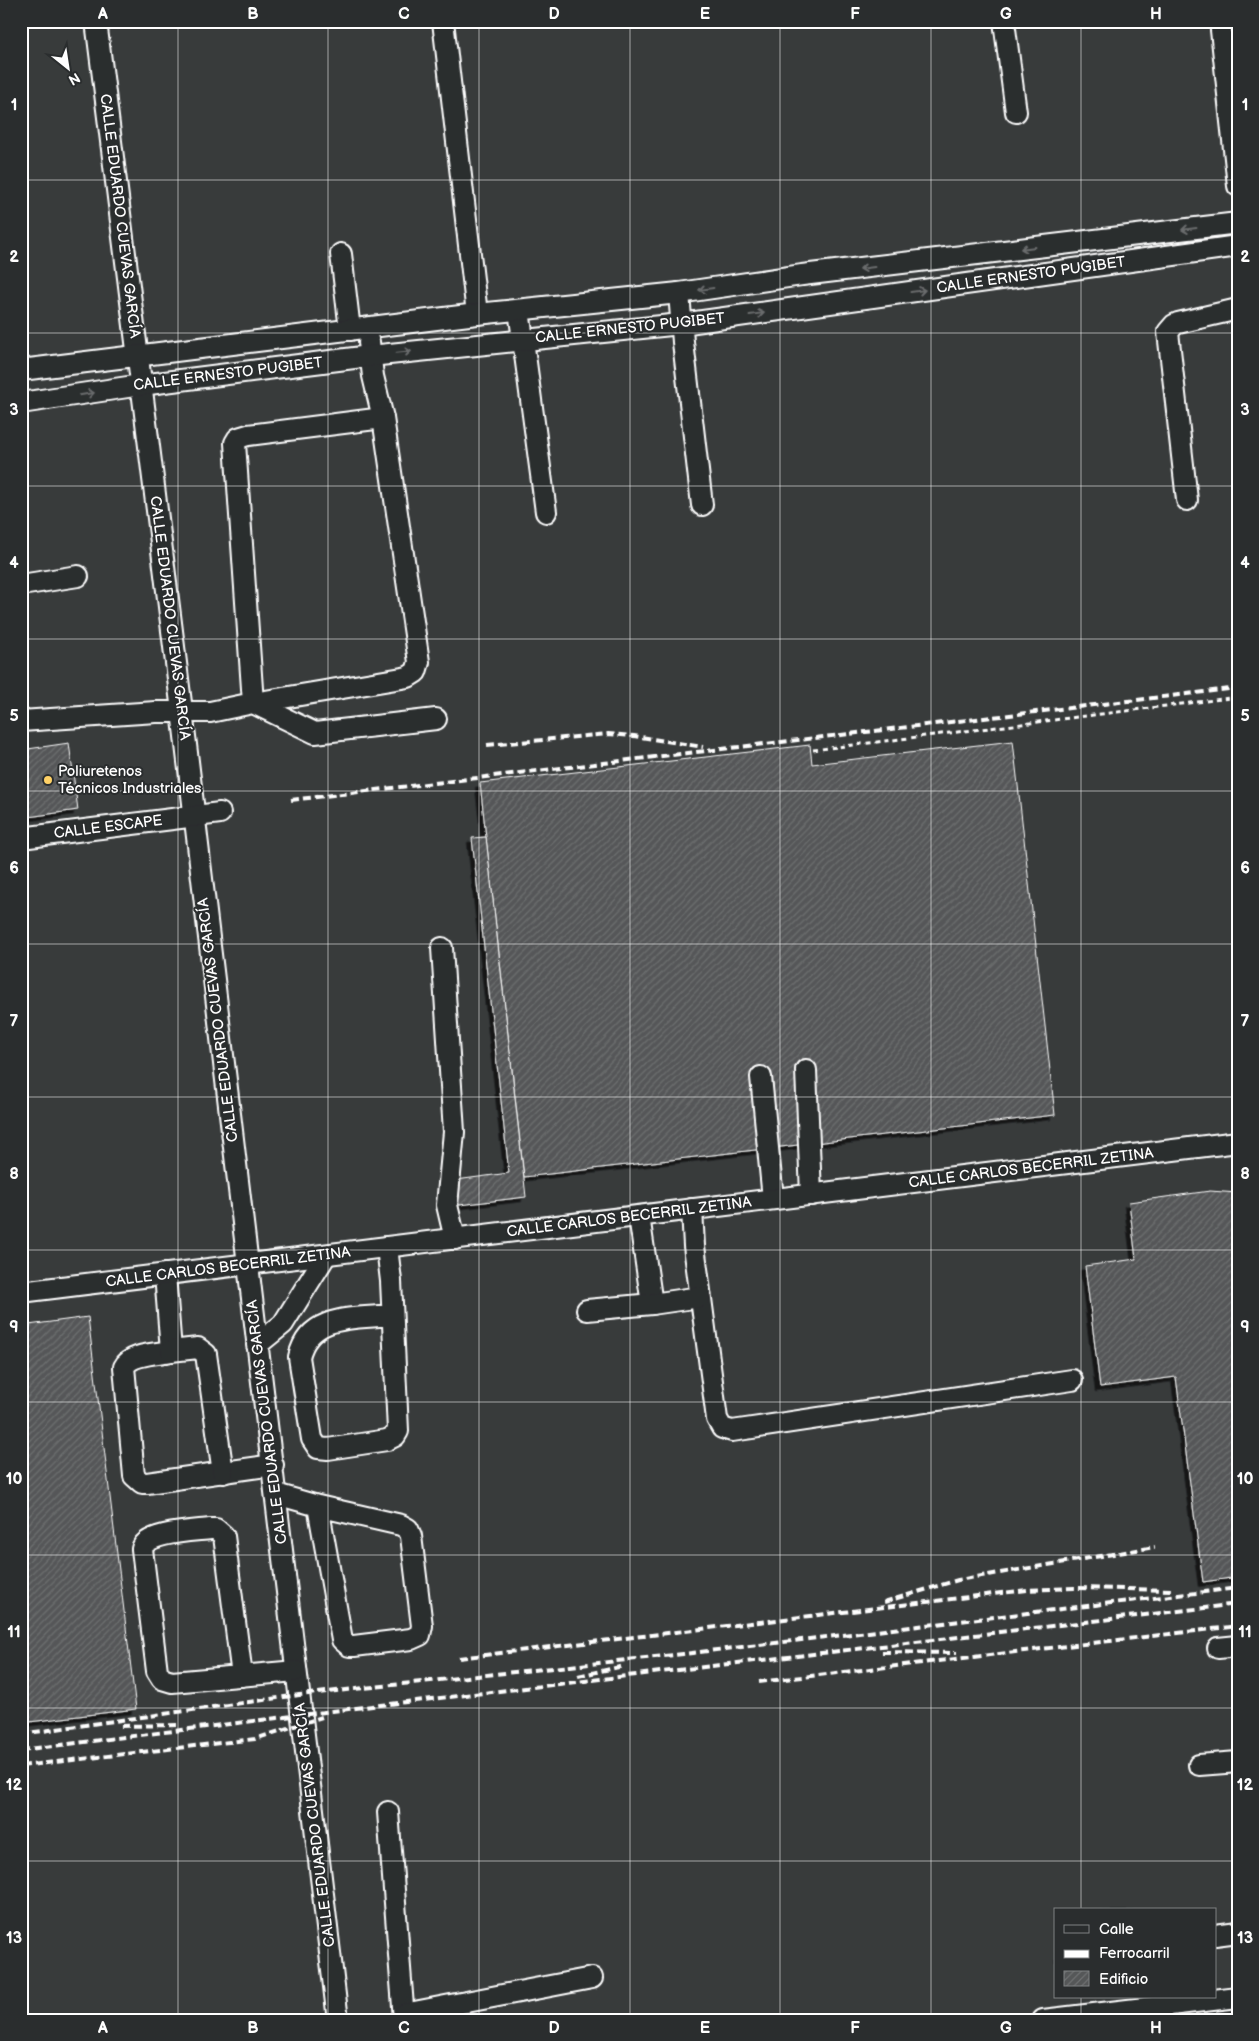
<svg xmlns="http://www.w3.org/2000/svg" width="1259" height="2041" font-family="'Balsamiq Sans',sans-serif">
<style>
.built{fill:#373a3b;fill-rule:evenodd}
.building{fill:url(#building-hatch);stroke:#fff;filter:url(#shadow)}
.lines{fill:none;stroke-linecap:round;stroke-linejoin:round}
.minor-casing{stroke:#fff;stroke-width:24}
.path{stroke:#fff;stroke-width:3;stroke-dasharray:5 4;stroke-linecap:butt}
.minor{stroke:#2a2d2e;stroke-width:20}
.rail{stroke:#fff;stroke-width:4;stroke-dasharray:8 4;stroke-linecap:butt}
.oneway{stroke:#6a6c6d}
.grid{fill:none;stroke:#fff;stroke-width:1;stroke-opacity:0.55}
.poi-dot{fill:#ffd166;stroke:#2a2d2e;stroke-width:2}
.labels{text-anchor:middle;dominant-baseline:central;stroke-width:4;stroke-linejoin:round;paint-order:stroke}
.street-label{font-size:15px;fill:#fff;stroke:#2a2d2e}
.poi-label{font-size:15px;fill:#fff;stroke:#2a2d2e;text-anchor:start}
.neatline{fill:none;stroke:#fff;stroke-width:2}
.grid-label{font-size:16px;text-anchor:middle;font-weight:bold;fill:#fff}
</style>
<defs>
<pattern id="building-hatch" width="6" height="6" patternUnits="userSpaceOnUse" patternTransform="scale(1.25)"><rect width="6" height="6" fill="#555758"/><path d="M-1 1l2-2M0 6l6-6M5 7l2-2" fill="none" stroke="#6e7071"/></pattern>
<filter id="shadow"><feDropShadow dx="-4.5" dy="4.5" stdDeviation="0" flood-color="#0009"/></filter>
</defs>
<rect width="100%" height="100%" fill="#2a2d2e"/>
<filter id="ink" filterUnits="userSpaceOnUse"><feTurbulence type="fractalNoise" baseFrequency=".02" numOctaves="2"/><feDisplacementMap in="SourceGraphic" scale="10" xChannelSelector="R" yChannelSelector="G"/><feConvolveMatrix kernelMatrix="1 2 1 2 8 2 1 2 1" color-interpolation-filters="sRGB"/></filter>
<g filter="url(#ink)">
<path class="built" d="M43,21H1238V2020H21V24ZM1055,1910H1215V1997H1055Z"/>
<g class="building">
<path d="M1013,741L1055,1115L524,1177L480,783L810,745L812,764Z"/>
<path d="M69,743L78,810L21,818V750Z"/>
<path d="M486,837L526,1197L459,1205L456,1180L509,1173L472,838Z"/>
<path d="M1210,1191L1238,1193V1577L1203,1582L1176,1377L1100,1387L1085,1266L1136,1259L1129,1202Z"/>
<path d="M88,1317L136,1709L21,1723V1326Z"/>
</g>
<g class="lines">
<defs>
<g id="minor">
<path d="M96,21L182,711L338,2020"/>
<path d="M443,21L477,314"/>
<path d="M1004,21L1016,112"/>
<path d="M1220,21L1238,186"/>
<path d="M341,254L350,330"/>
<path d="M679,293L683,342L702,505"/>
<path d="M519,310L546,512"/>
<path d="M369,342L373,376L383,418"/>
<path d="M21,370L477,314L679,293L802,275L1238,223"/>
<path d="M21,403L141,385L370,356L681,324L1238,246"/>
<path d="M1187,500L1168,332L1174,325L1178,323L1238,309"/>
<path d="M21,585L78,576"/>
<path d="M21,721L156,712H210L253,703L408,677L416,672L419,662L383,418L248,435L238,438L235,443L253,703L315,733L436,719"/>
<path d="M21,838L220,813"/>
<path d="M442,948L454,1132L447,1205L455,1239"/>
<path d="M806,1070L811,1195"/>
<path d="M761,1077L773,1199"/>
<path d="M692,1209L694,1246L717,1419L722,1428L732,1431L1072,1380"/>
<path d="M639,1216L652,1304"/>
<path d="M387,1247L391,1281L398,1431L395,1436L387,1440L328,1449L318,1448L312,1439L299,1357C309,1313 356,1319 392,1315"/>
<path d="M165,1274L171,1351C157,1354 131,1353 124,1367L134,1476L142,1483H147L273,1465"/>
<path d="M21,1292L1238,1142"/>
<path d="M587,1310L652,1304L700,1297"/>
<path d="M257,1345L283,1324L326,1255"/>
<path d="M171,1351L198,1348L206,1354L223,1473"/>
<path d="M276,1494L318,1506L401,1525L408,1529L411,1536L422,1626L420,1635L411,1639L354,1646H349L342,1640L318,1506"/>
<path d="M1218,1648L1238,1646"/>
<path d="M242,1676L224,1536L216,1529H210C196,1531 145,1532 142,1549L157,1671L162,1679L172,1682L296,1671"/>
<path d="M1199,1765L1238,1762"/>
<path d="M388,1812L404,2020"/>
<path d="M1215,1935L1238,1932"/>
<path d="M404,2014L592,1978"/>
<path d="M1043,2020L1238,1997"/>
</g>
</defs>
<use href="#minor" class="minor-casing"/>
<path class="path" d="M813,750L1238,697"/>
<use href="#minor" class="minor"/>
<g class="rail">
<path d="M487,745L608,734L634,736L703,747"/>
<path d="M291,800L1238,688"/>
<path d="M884,1602L958,1580L1155,1547"/>
<path d="M882,1652L957,1653"/>
<path d="M459,1658L1027,1590L1074,1588L1173,1590"/>
<path d="M578,1676L624,1666"/>
<path d="M759,1682L1238,1626"/>
<path d="M121,1726L178,1725"/>
<path d="M21,1734L299,1695L683,1654L1238,1588"/>
<path d="M21,1750L381,1705L1238,1604"/>
<path d="M21,1766L255,1739L322,1717"/>
</g>
</g>
<defs><path id="oneway-shaft" d="M-6 0H5M1.5-3L5.5 0L1.5 3" fill="none" stroke-width="1.6" stroke-linecap="round" stroke-linejoin="round" transform="scale(1.25)"/></defs>
<g class="oneway">
<use href="#oneway-shaft" transform="translate(1189 229) rotate(173)"/>
<use href="#oneway-shaft" transform="translate(1028 248) rotate(173)"/>
<use href="#oneway-shaft" transform="translate(867 268) rotate(173)"/>
<use href="#oneway-shaft" transform="translate(706 289) rotate(172)"/>
<use href="#oneway-shaft" transform="translate(918 291) rotate(-8)"/>
<use href="#oneway-shaft" transform="translate(757 314) rotate(-8)"/>
<use href="#oneway-shaft" transform="translate(404 352) rotate(-6)"/>
<use href="#oneway-shaft" transform="translate(87 394) rotate(-9)"/>
</g>
</g>
<path class="grid" d="M178,21V2020M328,21V2020M479,21V2020M630,21V2020M780,21V2020M931,21V2020M1081,21V1910M21,180H1238M21,333H1238M21,486H1238M21,639H1238M21,791H1238M21,944H1238M21,1097H1238M21,1250H1238M21,1402H1238M21,1555H1238M21,1708H1238M21,1861H1238M1081,1997V2020"/>
<circle class="poi-dot" cx="48" cy="780" r="5"/>
<g class="labels">
<g class="street-label">
<text transform="translate(120 216) rotate(83)">CALLE EDUARDO CUEVAS GARCÍA</text>
<text transform="translate(1031 275) rotate(-8)">CALLE ERNESTO PUGIBET</text>
<text transform="translate(630 328) rotate(-6)">CALLE ERNESTO PUGIBET</text>
<text transform="translate(228 374) rotate(-7)">CALLE ERNESTO PUGIBET</text>
<text transform="translate(170 618) rotate(83)">CALLE EDUARDO CUEVAS GARCÍA</text>
<text transform="translate(108 827) rotate(-7)">CALLE ESCAPE</text>
<text transform="translate(218 1020) rotate(-97)">CALLE EDUARDO CUEVAS GARCÍA</text>
<text transform="translate(1031 1168) rotate(-7)">CALLE CARLOS BECERRIL ZETINA</text>
<text transform="translate(629 1217) rotate(-7)">CALLE CARLOS BECERRIL ZETINA</text>
<text transform="translate(228 1267) rotate(-7)">CALLE CARLOS BECERRIL ZETINA</text>
<text transform="translate(267 1422) rotate(-97)">CALLE EDUARDO CUEVAS GARCÍA</text>
<text transform="translate(315 1825) rotate(-97)">CALLE EDUARDO CUEVAS GARCÍA</text>
</g>
<g class="poi-label">
<text x="58" y="771">Poliuretenos<tspan x="58" dy="17">Técnicos Industriales</tspan></text>
</g>
</g>
<rect width="1259" height="2041" fill="none" stroke="#2a2d2e" stroke-width="55"/>
<rect x="1054" y="1908" width="162" height="90" fill="#2a2d2e" stroke="#7f8182"/>
<rect x="1064" y="1925" width="25" height="8" fill="#2a2d2e" stroke="#7f8182"/>
<text x="1099" y="1934" font-size="15" fill="#ffffff">Calle</text>
<rect x="1064" y="1950" width="25" height="8" fill="#ffffff" stroke="#7f8182"/>
<text x="1099" y="1958" font-size="15" fill="#ffffff">Ferrocarril</text>
<rect x="1064" y="1971" width="25" height="15" fill="url(#building-hatch)" stroke="#7f8182"/>
<text x="1099" y="1984" font-size="15" fill="#ffffff">Edificio</text>
<g transform="translate(68 68) rotate(150)" stroke="#2a2d2e" stroke-width="4" paint-order="stroke">
<path d="M0-4L9 19L0 12L-9 19Z" fill="#ffffff"/>
<text y="-8" font-size="14" font-weight="bold" text-anchor="middle" fill="#ffffff">N</text>
</g>
<rect x="28" y="28" width="1204" height="1986" class="neatline"/>
<g class="grid-label">
<text x="103" y="19">A</text>
<text x="253" y="19">B</text>
<text x="404" y="19">C</text>
<text x="554" y="19">D</text>
<text x="705" y="19">E</text>
<text x="855" y="19">F</text>
<text x="1006" y="19">G</text>
<text x="1156" y="19">H</text>
<text x="14" y="110">1</text>
<text x="1245" y="110">1</text>
<text x="14" y="262">2</text>
<text x="1245" y="262">2</text>
<text x="14" y="415">3</text>
<text x="1245" y="415">3</text>
<text x="14" y="568">4</text>
<text x="1245" y="568">4</text>
<text x="14" y="721">5</text>
<text x="1245" y="721">5</text>
<text x="14" y="873">6</text>
<text x="1245" y="873">6</text>
<text x="14" y="1026">7</text>
<text x="1245" y="1026">7</text>
<text x="14" y="1179">8</text>
<text x="1245" y="1179">8</text>
<text x="14" y="1332">9</text>
<text x="1245" y="1332">9</text>
<text x="14" y="1484">10</text>
<text x="1245" y="1484">10</text>
<text x="14" y="1637">11</text>
<text x="1245" y="1637">11</text>
<text x="14" y="1790">12</text>
<text x="1245" y="1790">12</text>
<text x="14" y="1943">13</text>
<text x="1245" y="1943">13</text>
<text x="103" y="2033">A</text>
<text x="253" y="2033">B</text>
<text x="404" y="2033">C</text>
<text x="554" y="2033">D</text>
<text x="705" y="2033">E</text>
<text x="855" y="2033">F</text>
<text x="1006" y="2033">G</text>
<text x="1156" y="2033">H</text>
</g>
</svg>
